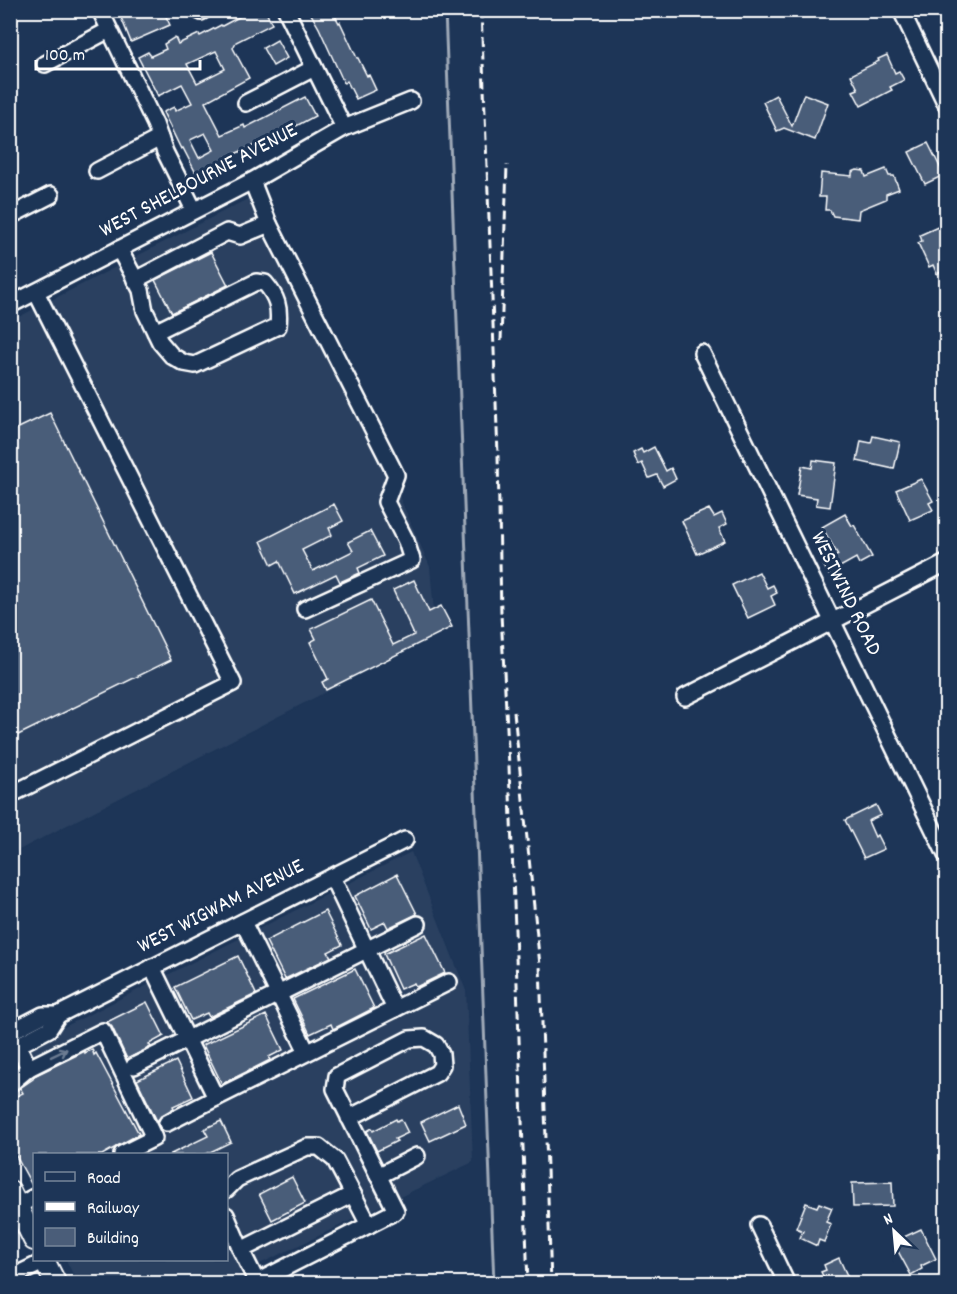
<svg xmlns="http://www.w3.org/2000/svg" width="957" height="1294" font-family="Dekko,sans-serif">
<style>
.built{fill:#2a4161}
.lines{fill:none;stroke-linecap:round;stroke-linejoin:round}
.stream{stroke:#a0aab8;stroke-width:3}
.building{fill:#4a5d79;stroke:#fff;stroke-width:1.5;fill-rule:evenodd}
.minor-casing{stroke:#fff;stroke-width:20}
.major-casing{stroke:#fff;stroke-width:24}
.minor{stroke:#1d3557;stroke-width:15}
.major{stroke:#1d3557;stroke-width:20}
.rail{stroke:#fff;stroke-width:3;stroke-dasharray:9 4.5;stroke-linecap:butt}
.oneway{stroke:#6c7c92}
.labels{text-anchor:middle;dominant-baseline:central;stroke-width:6;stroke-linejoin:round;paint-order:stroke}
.street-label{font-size:22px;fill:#fff;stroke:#1d3557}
</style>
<rect width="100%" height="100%" fill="#1d3557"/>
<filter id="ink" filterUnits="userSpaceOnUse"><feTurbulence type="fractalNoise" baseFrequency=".0167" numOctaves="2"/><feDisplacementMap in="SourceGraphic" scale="12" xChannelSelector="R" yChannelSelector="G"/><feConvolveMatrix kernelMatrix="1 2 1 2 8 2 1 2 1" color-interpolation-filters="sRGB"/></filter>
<g filter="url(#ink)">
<g class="built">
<path d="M265,190L430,567L436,635L11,854V321Z"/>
<path d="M411,852L466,991L473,1162L220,1283L78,1284L66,1260H226V1154H34V1194L11,1144V1054Z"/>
</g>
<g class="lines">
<path class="stream" d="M445,10L494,1284"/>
</g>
<g class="building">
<path d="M118,10H136L139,17L155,10H163L170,25L131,42Z"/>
<path d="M252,10H265L272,24L236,42L233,48L249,78L205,102L222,135L244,125L245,128L305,97L315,116L283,133L282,132L261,143L232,155L235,161L200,181L183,148L181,149L163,112L174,107L175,111L192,103L182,84L158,96L138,57L148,52L151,56L166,49L164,44L175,37L178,44L199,34L200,36L221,25L222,26ZM216,51L225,69L197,83L187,64ZM205,133L214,150L199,158L190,140Z"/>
<path d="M318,10H332L339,23L340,22L357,58H358L367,76L369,75L376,90L356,99L347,81L344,83L319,28L311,14Z"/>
<path d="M277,40L287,58L273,66L263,48Z"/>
<path d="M887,55L895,73L899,71L904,80L890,87L892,90L861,106L853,91L858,89L851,75L879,61L878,59Z"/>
<path d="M804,94L828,103L815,140L784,128L777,131L763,102L776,95L792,126Z"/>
<path d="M928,143L944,175L925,184L909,152Z"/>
<path d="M886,169L889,176H894L899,189L886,194V199L859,210L858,219L833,216L830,210H825L826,197H819L821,173L852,176V172L857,170L864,171L866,177Z"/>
<path d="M940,226L946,239L942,241L946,250V269L937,274L933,265L929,267L918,243L922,241L920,235Z"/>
<path d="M211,252L228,285L172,313L155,280Z"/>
<path d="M50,413L171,660L10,739V432Z"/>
<path d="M873,436L900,442L894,469L857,461L861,441L871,443Z"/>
<path d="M654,447L666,471L671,468L676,479L663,486L657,475L649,478L642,463L638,465L633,453L641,449L643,453Z"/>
<path d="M813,460L836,463L830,507L816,505L817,498L797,495L802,466L812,468Z"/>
<path d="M921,479L933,501L929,503L933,510L910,520L896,490Z"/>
<path d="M334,504L343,521L329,528L332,535L302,550L313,571L353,551L348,542L370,531L383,556L358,568L360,573L340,582L336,574L295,594L279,561L272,565L261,541Z"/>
<path d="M709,509L714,517L722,513L727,524L719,528L725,541L697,554L682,521Z"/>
<path d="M845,514L852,526L854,525L872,557L859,564L856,558L838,568L839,570L829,575L823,564L838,555L822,527Z"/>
<path d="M759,572L767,588L773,585L777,593L771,596L775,605L748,618L732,585Z"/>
<path d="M414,580L429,612L441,606L452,627L326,690L322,682L328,679L310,642L316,639L311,629L371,600L393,645L414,635L393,590Z"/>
<path d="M876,805L881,815L868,821L875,837L877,835L884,849L864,858L845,820Z"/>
<path d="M397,874L417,914L388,928L385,922L371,929L355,896Z"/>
<path d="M325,911L342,945L328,952L331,957L285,979L266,941Z"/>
<path d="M426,934L445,973L416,987L414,983L400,989L384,954Z"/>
<path d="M238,956L256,994L209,1017L207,1013L191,1020L175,987Z"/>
<path d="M355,969L374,1008L333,1029L331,1024L310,1034L293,999Z"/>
<path d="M147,1002L164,1036L149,1044L151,1047L127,1059L112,1027L107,1022Z"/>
<path d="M266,1015L283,1050L269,1057L270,1060L222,1084L203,1045Z"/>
<path d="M92,1049L94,1055L96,1053L139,1134L102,1155H34V1187H33L10,1145V1116L17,1112L10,1099L23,1093L20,1088L33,1079L34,1076L85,1051V1053Z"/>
<path d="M176,1061L193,1097L173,1106L174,1108L162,1115L157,1121L137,1080Z"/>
<path d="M458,1104L466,1124L430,1141L421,1122Z"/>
<path d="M396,1119L397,1121L401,1119L408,1133L395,1139L397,1141L377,1151L367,1131L372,1128L373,1131Z"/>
<path d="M221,1121L231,1142L204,1155H169L208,1136L204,1129Z"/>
<path d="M292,1177L305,1203L272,1220L259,1194Z"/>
<path d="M892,1182L893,1206L853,1207L852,1183Z"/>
<path d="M806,1203L817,1207L819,1203L832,1208L826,1222L831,1224L824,1242L819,1240L817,1246L800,1238L803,1231L796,1228Z"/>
<path d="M921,1229L936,1259L921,1266L922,1269L911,1275L893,1242Z"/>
<path d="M839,1258L851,1284H827L821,1272L826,1270L824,1265Z"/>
</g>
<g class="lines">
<defs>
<g id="minor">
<path d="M100,10L155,124L165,152L194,210"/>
<path d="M286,10L344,128"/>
<path d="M901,10L946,104"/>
<path d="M201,12L204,10"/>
<path d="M45,64L109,30"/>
<path d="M246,103L314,68"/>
<path d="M97,171L160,138"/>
<path d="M10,216L51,195"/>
<path d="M269,224L396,475L386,502L406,541L412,560L305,609"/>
<path d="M119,249L141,290L145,311L160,342L172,356L184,363L195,365L278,326C280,307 277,297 265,283L256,282L155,332"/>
<path d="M135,280L227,232L240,236L269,224L252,181"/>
<path d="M10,305L252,181L344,128L411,101"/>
<path d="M702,353L946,855"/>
<path d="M685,697L946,563"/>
<path d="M10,795L233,683L36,292"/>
<path d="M332,877L395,1009"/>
<path d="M243,922L307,1052"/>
<path d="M152,967L216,1098L167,1123"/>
<path d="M10,1032L43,1015H58L405,840"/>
<path d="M18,1046L29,1068L103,1031L154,1138L122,1154"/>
<path d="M11,1049L49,1029L58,1015"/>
<path d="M134,1066L418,924"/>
<path d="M10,1084L29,1068"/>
<path d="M216,1098L449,982"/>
<path d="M378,1176L417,1156"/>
<path d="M226,1190L237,1179L307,1147H319L335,1160L353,1194"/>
<path d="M18,1206L34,1197"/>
<path d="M226,1215L241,1250"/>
<path d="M759,1225L787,1284"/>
<path d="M10,1278L45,1261"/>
<path d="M257,1282L241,1250L353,1194L369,1225"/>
<path d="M253,1284L396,1211L335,1089L337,1076L409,1039L424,1038L436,1045L441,1054L442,1065L437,1073L349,1118"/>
</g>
<g id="major">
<path d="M10,1191L34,1240"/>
<path d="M44,1260L56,1284"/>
</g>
</defs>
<use href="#minor" class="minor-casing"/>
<use href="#major" class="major-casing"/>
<use href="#minor" class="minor"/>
<use href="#major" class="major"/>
<g class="rail">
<path d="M481,10L498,455L501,614L509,766L528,1284"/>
<path d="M501,341L507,165"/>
<path d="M514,712L540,965L551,1284"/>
</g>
</g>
<defs><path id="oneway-shaft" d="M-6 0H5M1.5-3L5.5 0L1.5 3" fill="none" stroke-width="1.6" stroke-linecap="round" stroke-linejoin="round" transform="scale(1.5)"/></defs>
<use class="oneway" href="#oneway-shaft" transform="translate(59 1053) rotate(-26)"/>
</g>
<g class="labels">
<g class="street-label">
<text transform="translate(199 181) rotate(-28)">WEST SHELBOURNE AVENUE</text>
<text transform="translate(845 594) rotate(64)">WESTWIND ROAD</text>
<text transform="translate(221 907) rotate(-27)">WEST WIGWAM AVENUE</text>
</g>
</g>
<rect width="957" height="1294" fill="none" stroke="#1d3557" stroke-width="36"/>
<rect x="18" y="18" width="921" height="1258" fill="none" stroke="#fff" stroke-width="2" filter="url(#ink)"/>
<rect x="33" y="1153" width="195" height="108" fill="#1d3557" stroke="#77869a" stroke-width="1.5"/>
<rect x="45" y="1172" width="30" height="9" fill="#1d3557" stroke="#77869a" stroke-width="1.5"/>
<text x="87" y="1183" font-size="18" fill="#ffffff">Road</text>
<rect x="45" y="1202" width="30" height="9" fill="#ffffff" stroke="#77869a" stroke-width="1.5"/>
<text x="87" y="1213" font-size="18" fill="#ffffff">Railway</text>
<rect x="45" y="1228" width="30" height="18" fill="#4a5d79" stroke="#77869a" stroke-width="1.5"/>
<text x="87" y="1243" font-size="18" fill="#ffffff">Building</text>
<g transform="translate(894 1231) rotate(334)" stroke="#1d3557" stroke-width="4.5" paint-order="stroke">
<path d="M0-4.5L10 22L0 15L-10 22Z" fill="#ffffff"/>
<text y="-9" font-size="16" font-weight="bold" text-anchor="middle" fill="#ffffff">N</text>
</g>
<path d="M36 60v9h164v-9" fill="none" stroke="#ffffff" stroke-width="3"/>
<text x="45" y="60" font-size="18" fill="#ffffff" stroke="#1d3557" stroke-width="4.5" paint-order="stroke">100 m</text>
</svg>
